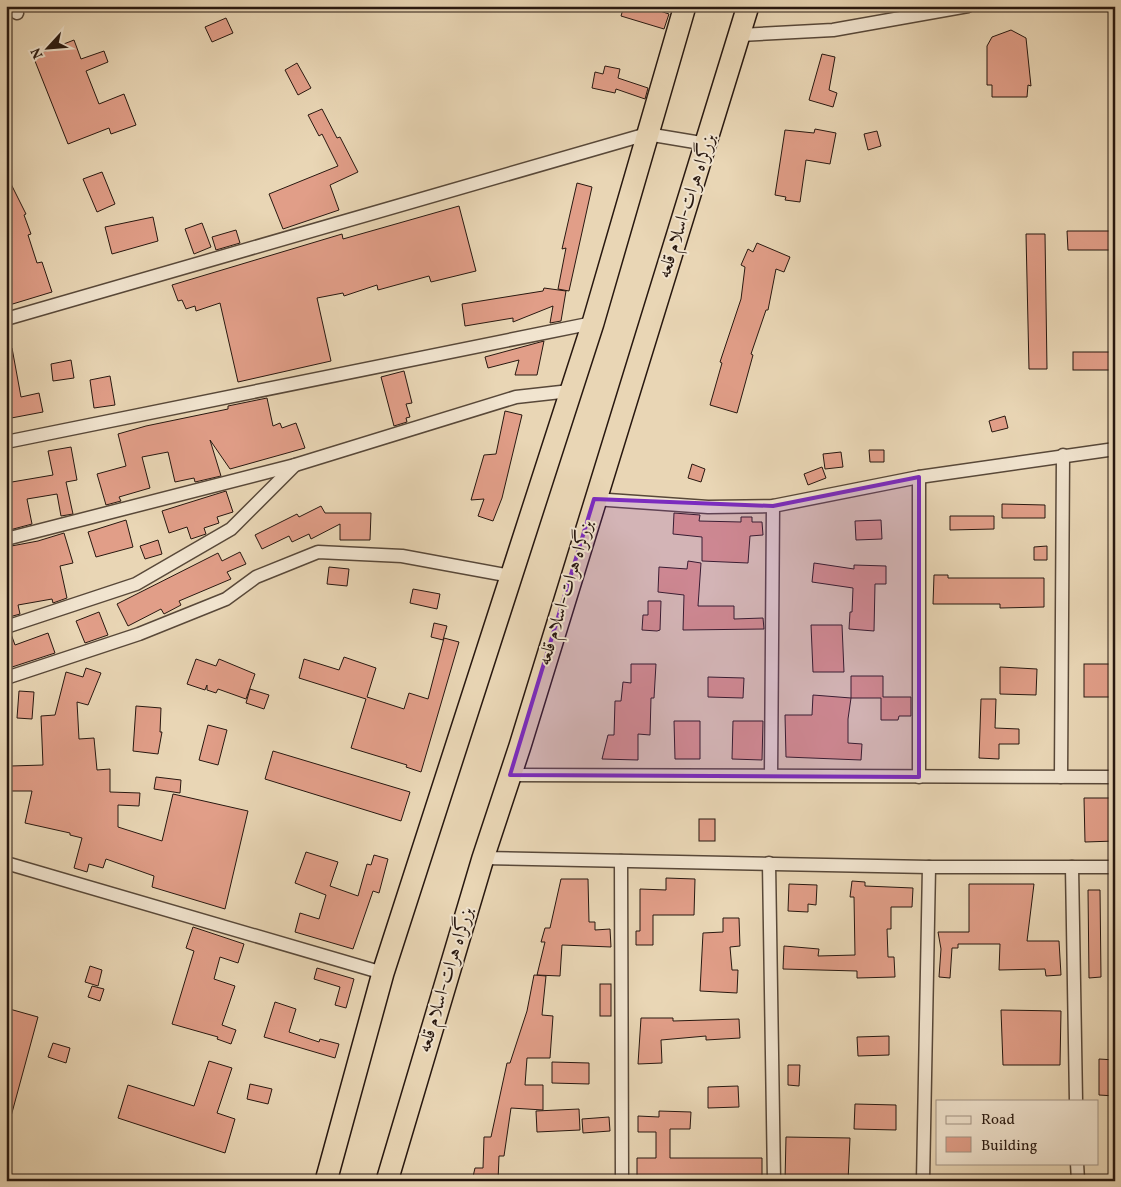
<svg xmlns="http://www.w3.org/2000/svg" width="1121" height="1187" font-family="Vollkorn,Amiri,serif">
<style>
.building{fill:#e19e88;stroke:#281810}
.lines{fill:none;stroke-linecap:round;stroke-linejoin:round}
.minor-casing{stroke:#584839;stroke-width:15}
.trunk-casing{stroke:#281810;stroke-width:24}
.minor{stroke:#f1e4cf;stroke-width:12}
.trunk{stroke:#e9d6b5;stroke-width:21}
.marked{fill:#7b2cbf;fill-opacity:0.2;stroke:#7b2cbf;stroke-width:4;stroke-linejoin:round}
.labels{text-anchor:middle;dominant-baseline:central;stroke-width:4;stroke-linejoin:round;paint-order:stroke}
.street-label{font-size:19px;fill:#281810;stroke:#f1e4cf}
</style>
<rect width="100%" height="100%" fill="#e9d6b5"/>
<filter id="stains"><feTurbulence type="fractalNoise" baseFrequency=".004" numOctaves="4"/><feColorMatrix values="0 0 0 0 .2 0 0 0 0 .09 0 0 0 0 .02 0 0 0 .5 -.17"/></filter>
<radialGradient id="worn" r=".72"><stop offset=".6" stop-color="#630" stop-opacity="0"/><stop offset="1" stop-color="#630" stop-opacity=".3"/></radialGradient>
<g class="building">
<path d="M624,6H645L669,14L664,29L621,16Z"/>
<path d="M226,18L233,33L212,42L205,27Z"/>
<path d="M1011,30L1026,38L1031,86L1028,85L1027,97H992V85H987V46L992,37Z"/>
<path d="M74,40L81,59L104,51L108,62L86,71L99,104L124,94L136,125L111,134L109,128L68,144L33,56Z"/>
<path d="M822,54L835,57L829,90L837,93L833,107L809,100Z"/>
<path d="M297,63L311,88L298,95L285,70Z"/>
<path d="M605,66L620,69L618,78L648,88L645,99L616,89L615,93L592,88L595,72L603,74Z"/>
<path d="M322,109L337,138L340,137L358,172L330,185L339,210L283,229L269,194L338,166L322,134L319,136L308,115Z"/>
<path d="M815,129L836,133L830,164L806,160L800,202L785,200L786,197L775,195L785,130L814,133Z"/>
<path d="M877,131L881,146L868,150L864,134Z"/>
<path d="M102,172L115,204L97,212L83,179Z"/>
<path d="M6,174L26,214L24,215L31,234L28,235L37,263L42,262L52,292L6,306Z"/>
<path d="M577,183L592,187L569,291L558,289L566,248L562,249Z"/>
<path d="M459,206L476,271L431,282L429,276L378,290L377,285L344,296L343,293L317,298L331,361L238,382L220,303L196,311L195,306L186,309L182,300L178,301L172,285L342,234L343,239Z"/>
<path d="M153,217L158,241L112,254L105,227Z"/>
<path d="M202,223L211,247L194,254L185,229Z"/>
<path d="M236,230L240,243L216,250L212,237Z"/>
<path d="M1067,231H1115V250H1068Z"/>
<path d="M1026,234H1045L1047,369H1029Z"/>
<path d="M757,243L790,257L784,272L776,269L768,310H766L751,354L753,355L737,413L710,405L722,363L720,362L741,299L745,267L741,265L748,249L753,252Z"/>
<path d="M544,288L566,291L561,321L550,323L553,306L513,322V318L465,326L462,304L543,291Z"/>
<path d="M544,341L537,375H515L519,360L488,368L485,357Z"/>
<path d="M6,348H12L21,397L39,393L43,412L6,419Z"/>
<rect x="1073" y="352" width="42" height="18"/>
<path d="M71,360L74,378L53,381L51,364Z"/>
<path d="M404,371L412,403L406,404L410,417L406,418L407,422L394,426L381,377Z"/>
<path d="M110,376L115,405L94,408L90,380Z"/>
<path d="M267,398L273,426L280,423L282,428L296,423L305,448L230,469L210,440L221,476L195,482L194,478L175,482L168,452L142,457L150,488L119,497L121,501L106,505L97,474L126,466L118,434L146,426L228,409V406Z"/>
<path d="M505,411L522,415L502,498L493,521L478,516L484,499L471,500L484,455L496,454Z"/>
<path d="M1005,416L1008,428L992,432L989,421Z"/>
<path d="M71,447L77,480L66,482L73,514L61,516L57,494L27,499L32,524L6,531V483L53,475L48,451Z"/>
<path d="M869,450H884V462H870Z"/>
<path d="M841,452L843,467L825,469L823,454Z"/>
<path d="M692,464L705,469L701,482L688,478Z"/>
<path d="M822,467L826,478L808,485L804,474Z"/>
<path d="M226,491L233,512L217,517L219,523L204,528L206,534L191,539L187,527L169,533L162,511Z"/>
<path d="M1002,504L1045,505V518H1002Z"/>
<path d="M321,506L325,513H371L370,540H340V524L311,539L309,534L292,542L289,536L262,549L255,535L297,514L299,517Z"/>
<path d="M674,513L700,515L699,521L741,522V517H752V522H762L763,535L750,536L748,563L702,561V537L673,534Z"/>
<path d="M950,516H994V529L950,530Z"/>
<path d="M126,520L133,547L96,557L88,532Z"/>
<path d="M881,520L882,539L856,540L855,521Z"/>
<path d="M64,533L73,563L60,566L67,598L53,603L52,599L18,605L20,614L6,618V547L38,541Z"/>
<path d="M158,540L162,554L145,559L140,546Z"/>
<path d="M1047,546V560H1034V547Z"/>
<path d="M240,552L246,564L227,572L231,579L179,601L181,605L164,614L161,609L128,626L117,604L218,553L222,561Z"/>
<path d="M688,561L701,563L698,606H734V619L763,618L764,629L683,630L684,595L658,592L659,567L687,569Z"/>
<path d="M814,563L854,569V565L886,566V584H875L874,631L849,629L850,612H852L853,588L812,582Z"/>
<path d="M329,567L349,569L347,586L327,584Z"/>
<path d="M934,575H948V578H1044V607L1000,608V604H933Z"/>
<path d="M413,589L440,594L437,609L410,603Z"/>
<path d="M648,601H661L660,630L657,631L642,630L643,615H648Z"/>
<path d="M99,612L108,635L85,643L76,621Z"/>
<path d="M434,623L447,626L443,640L431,637Z"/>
<path d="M811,625H842L844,672H813Z"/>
<path d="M48,633L55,653L6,669V635L11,634L15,645Z"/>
<path d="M444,638L459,642L421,772L406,767L407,765L351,748L366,699L299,678L304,659L339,670L344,657L376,668L367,697L404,709L409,693L428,699Z"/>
<path d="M196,659L216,666L219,659L255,674L246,699L218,689L216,693L207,690V685L205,690L187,684Z"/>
<path d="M631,664H656L654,698H651L650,735L638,734V760L602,759L608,735H614L615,701H621L623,682L631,683Z"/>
<rect x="1084" y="664" width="31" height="33"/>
<path d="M1000,667L1037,669L1036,695L1000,694Z"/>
<path d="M86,668L101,673L88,705L77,702L79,739L94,738L97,770L110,769V792L140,793L139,806L118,805V827L162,841L173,794L248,811L225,909L152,887L154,876L106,859L103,868L89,864L87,872L74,868L82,838L70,835V833L25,823L32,791H6V775H11V766L43,765L41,716L55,715L66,672L83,677Z"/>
<path d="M851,676H883V697H911V716H899L898,720H881V698H851Z"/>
<path d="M708,677L744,678L743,698L708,697Z"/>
<path d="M250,689L269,695L264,709L246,703Z"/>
<path d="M19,691L34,692L32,719L17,718Z"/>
<path d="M813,695L851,698L848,719V743L862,744L861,760L786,757L785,715H812Z"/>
<path d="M981,699H996L995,728L1019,729V744H999V759L979,758Z"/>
<path d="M136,706L161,708L160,732H162L158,754L133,751Z"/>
<path d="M674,721H700V759H675Z"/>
<path d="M733,721H763L762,760L732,759Z"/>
<path d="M208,725L227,730L218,765L199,760Z"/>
<path d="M273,751L410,792L401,821L265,779Z"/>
<path d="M156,777L181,780L180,793L154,789Z"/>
<path d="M1084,798H1115V841L1085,842Z"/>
<rect x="699" y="819" width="16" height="22"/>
<path d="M306,852L338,862L330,886L358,896L367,864L371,865L374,855L388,859L379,893L373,891L353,949L295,932L300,913L319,919L326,895L295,883Z"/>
<path d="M666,878L695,879L694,915H653V945H636V931H640V889L666,890Z"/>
<path d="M561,879H588L589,922H595V930L610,929L611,947L562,945L560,976L537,975L545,942H541L545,928H550Z"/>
<path d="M852,881L865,882V886L913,888L912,907H891V929H887L888,957H894L895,977L857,978V971L783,969L784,946L819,949L818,956L855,955L854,897H850Z"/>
<path d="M789,884L817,885L816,905L808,904V912L788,911Z"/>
<path d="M969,884H1034L1027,941H1059L1061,975L1046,976L1045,969L999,970L1000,944H958V948H952L950,978L939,977L941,949L938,932H969Z"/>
<path d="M1088,890H1100L1101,977L1089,978Z"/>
<path d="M723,918H739L740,946L730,947L732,970H738L737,993L700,991L703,933L723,932Z"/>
<path d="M193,927L244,944L238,963L220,957L214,979L235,986L222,1025L236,1030L231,1044L217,1039L218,1037L172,1024L194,951L186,948Z"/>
<path d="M90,966L102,970L98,986L85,982Z"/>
<path d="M317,968L354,979L346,1008L335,1005L340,987L314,979Z"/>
<path d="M534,975L546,976L542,1015L553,1016L550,1058H527L525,1085H543V1110L511,1108L504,1156H499L498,1181H472L475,1168H483L484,1137H491L507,1063H510L527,1011Z"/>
<rect x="600" y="984" width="11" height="32"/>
<path d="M92,986L104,989L100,1001L88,997Z"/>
<path d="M275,1002L296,1009L289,1032L319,1042L320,1039L339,1044L335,1058L264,1037Z"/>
<path d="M6,1008L38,1017L10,1120H6Z"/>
<path d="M1001,1010L1061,1011L1060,1065H1003Z"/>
<path d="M641,1018H673V1021L739,1019L740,1038L706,1040V1036L661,1040L662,1063L638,1064Z"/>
<path d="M889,1036V1055L858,1056L857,1037Z"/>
<path d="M53,1043L70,1048L66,1063L48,1057Z"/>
<path d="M1099,1059L1115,1060V1096L1099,1095Z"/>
<path d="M209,1061L232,1068L217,1113L235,1119L225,1153L118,1118L128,1085L194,1106Z"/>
<path d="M552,1062L589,1063V1084L552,1083Z"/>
<path d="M788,1065H800L799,1086L788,1085Z"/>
<path d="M250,1084L272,1089L268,1104L247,1099Z"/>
<path d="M738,1086L739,1107L708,1108V1087Z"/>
<path d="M855,1104L896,1105V1130L854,1129Z"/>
<path d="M579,1109L580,1130L537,1132L536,1111Z"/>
<path d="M659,1111L691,1112L690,1129H670V1158H762V1181H637V1158H656V1132H638V1116L659,1117Z"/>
<path d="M609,1117L610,1131L583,1133L582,1119Z"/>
<path d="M786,1137L850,1138L848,1181H785Z"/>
</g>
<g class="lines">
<defs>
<g id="minor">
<path d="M13,6L17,13"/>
<path d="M740,35L833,30L968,6"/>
<path d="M6,319L647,134L707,144"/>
<path d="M6,442L593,323"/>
<path d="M919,477V777"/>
<path d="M594,499L708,507L773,506L919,477L1115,449"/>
<path d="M6,539L295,465L516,397L570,391"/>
<path d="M6,627L136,584L231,529L295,465"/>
<path d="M6,678L139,634L226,599L256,577L318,552L402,556L511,576"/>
<path d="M510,775L1115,777"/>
<path d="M771,775L773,506"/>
<path d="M1061,777L1063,455"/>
<path d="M483,858L929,867H1115"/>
<path d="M621,861L622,1181"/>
<path d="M6,863L383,973"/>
<path d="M769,863L774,1181"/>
<path d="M1072,867L1076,1101"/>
<path d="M1077,1163L1078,1181"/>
<path d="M923,1181L929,867"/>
</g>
<g id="trunk">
<path d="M326,1181L383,973L593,323L685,6"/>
<path d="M387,1181L483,858L520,746L748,6"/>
</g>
</defs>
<use href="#minor" class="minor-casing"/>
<use href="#trunk" class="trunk-casing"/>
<use href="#minor" class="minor"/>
<use href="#trunk" class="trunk"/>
</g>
<path class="marked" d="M919,477V777L510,775L594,499L773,506Z"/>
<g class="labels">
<g class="street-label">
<text transform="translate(687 206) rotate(-72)">بزرگراه هرات-اسلام قلعه</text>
<text transform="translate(566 593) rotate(-73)">بزرگراه هرات-اسلام قلعه</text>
<text transform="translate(446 980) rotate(-73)">بزرگراه هرات-اسلام قلعه</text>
</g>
</g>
<rect width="1121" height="1187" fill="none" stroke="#e9d6b5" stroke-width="25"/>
<rect x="8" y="8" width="1106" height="1172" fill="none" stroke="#281810" stroke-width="2.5"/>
<rect x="12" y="12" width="1096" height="1162" fill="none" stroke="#281810"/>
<rect x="936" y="1100" width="162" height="65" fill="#f1e4cf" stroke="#a19283"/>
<rect x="946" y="1116" width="25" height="8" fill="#f1e4cf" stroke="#a19283"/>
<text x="981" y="1124" font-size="15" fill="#281810">Road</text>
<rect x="946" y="1137" width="25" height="15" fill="#e19e88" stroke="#a19283"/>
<text x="981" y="1150" font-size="15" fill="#281810">Building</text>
<g transform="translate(48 48) rotate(244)" stroke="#f1e4cf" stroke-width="4" paint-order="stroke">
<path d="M0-4L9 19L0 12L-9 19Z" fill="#281810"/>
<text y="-8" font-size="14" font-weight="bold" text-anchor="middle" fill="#281810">N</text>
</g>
<rect width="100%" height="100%" filter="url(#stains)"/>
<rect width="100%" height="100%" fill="url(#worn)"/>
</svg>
